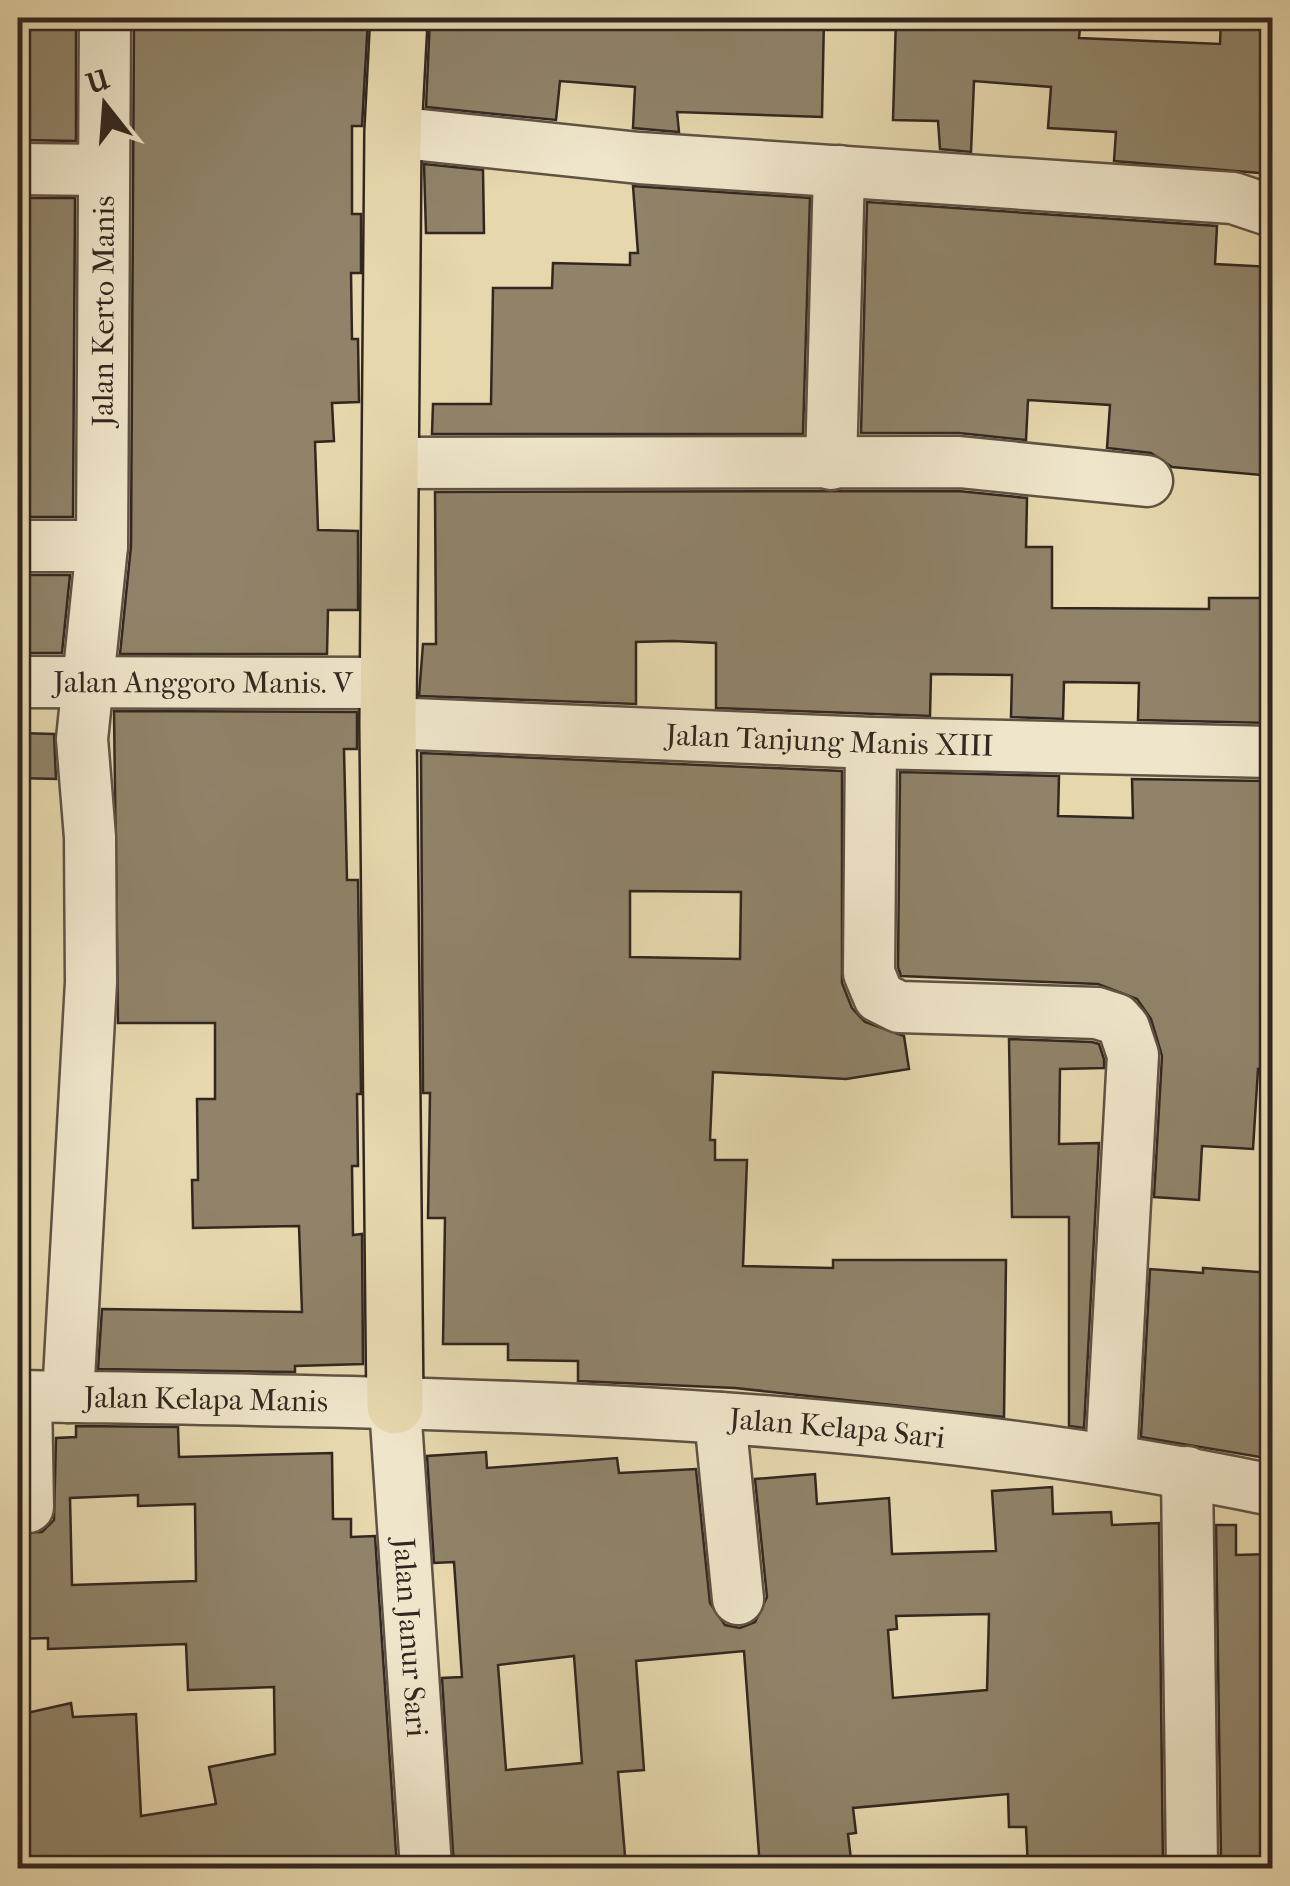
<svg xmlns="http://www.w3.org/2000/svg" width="1290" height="1886" font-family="'IM FELL French Canon',serif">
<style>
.building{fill:#908369;stroke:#322720;stroke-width:2.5;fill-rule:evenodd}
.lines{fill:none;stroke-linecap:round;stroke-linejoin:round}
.minor-casing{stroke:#5f5343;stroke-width:55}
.major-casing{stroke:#322720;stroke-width:60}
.minor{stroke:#efe5ca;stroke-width:50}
.major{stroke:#e6d7ad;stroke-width:55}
.labels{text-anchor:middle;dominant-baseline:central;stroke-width:9;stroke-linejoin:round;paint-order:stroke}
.street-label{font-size:30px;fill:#322720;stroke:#efe5ca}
</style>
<rect width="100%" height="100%" fill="#e6d7ad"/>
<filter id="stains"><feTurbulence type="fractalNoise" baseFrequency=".002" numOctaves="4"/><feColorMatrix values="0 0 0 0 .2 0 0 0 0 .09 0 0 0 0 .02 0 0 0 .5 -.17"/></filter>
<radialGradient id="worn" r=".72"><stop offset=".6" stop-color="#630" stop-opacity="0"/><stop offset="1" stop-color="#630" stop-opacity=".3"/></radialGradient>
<g class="building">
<path d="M18,18H76V141L18,140Z"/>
<path d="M134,18H368L362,126H352V214H361V273H351L352,339H358L359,402L332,403L334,441L315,442L318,530L358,531V610H328L327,654H120L131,546Z"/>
<path d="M430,18H824L822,117L677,112L679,132L633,128L635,87L560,81L556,120L426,107Z"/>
<path d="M896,18H1081L1079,38L1220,44L1221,18H1272V174L1114,161L1116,132L1048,128L1051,87L974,81L971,152L940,149L938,121L893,120Z"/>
<path d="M424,164L483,170L484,233H426Z"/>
<path d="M633,186L810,198L803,434H432L433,404H491L493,288H552L553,263L630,265V253H638Z"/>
<path d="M18,198H75L73,517H20L18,511Z"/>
<path d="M867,202L1217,226L1215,264L1272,267L1261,475L1172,467L1151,453L1107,448L1110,405L1028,400L1026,440L959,433H861Z"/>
<path d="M958,491L1027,498L1026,547H1052V608L1209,609V598H1272L1271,723L1138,720L1139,683L1064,682L1063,719L1011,717L1012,675L931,674L930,716L716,708V643L673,641L636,642V704L419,696L423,644H436L435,492Z"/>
<path d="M19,575H70L62,653H18Z"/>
<path d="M114,711L357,712V749H344L347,880H358L361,1094H357L358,1166H352L353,1235L362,1234L363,1364L295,1366V1372L98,1369L102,1309L302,1312L299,1226L193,1228L192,1180H198L197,1099H215V1023H118Z"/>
<path d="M18,733L54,734L56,779L18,778Z"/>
<path d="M421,753L842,771V983L852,1008L865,1022L904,1036L909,1069L846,1079L713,1072L710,1140H715V1160H747L743,1266L833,1268V1260H1006L1004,1417L735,1388L578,1381V1361L508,1360V1344H443L445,1218H428L430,1093H423ZM630,891L741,892L740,959L630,957Z"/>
<path d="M900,772L1059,776L1058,816L1133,818L1132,779L1266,781L1272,1069H1258L1253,1149L1202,1146L1199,1200L1154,1197L1162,1056L1151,1019L1137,999L1098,984L901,976L898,967Z"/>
<path d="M1009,1039L1092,1042L1099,1044L1104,1059V1068L1060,1069L1059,1144L1099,1143L1084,1428L1069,1426V1217H1012Z"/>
<path d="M1203,1268L1272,1273V1459L1141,1437L1150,1269L1203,1273Z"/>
<path d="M76,1426L178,1427L179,1457L332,1453L333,1519H351V1537L375,1536L397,1868H18V1715L71,1703L73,1717L136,1714L141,1816L216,1804L209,1767L275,1754L274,1687L188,1690L186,1644L48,1649V1638L18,1639V1533L42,1532L54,1520L56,1438L76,1437ZM138,1495V1506L195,1504L196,1581L72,1585L70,1498Z"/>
<path d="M486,1452L487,1468L617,1458L619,1473L696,1469L710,1603L725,1625L740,1628L755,1622L767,1597L755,1479L815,1474L817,1504L889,1498L892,1554L996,1551L992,1491L1052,1487L1053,1514L1111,1512L1112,1525L1159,1523L1163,1868H1028L1026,1827H1009L1008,1794L853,1808L856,1833L848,1834L852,1868H760L744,1651L636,1661L644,1770L618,1772L626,1868H454L442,1678L462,1677L454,1562L434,1563L427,1456ZM989,1614L987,1690L893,1698L888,1630L897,1629L896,1616ZM574,1656L582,1763L506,1770L498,1665Z"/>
<path d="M1216,1525H1236V1555L1272,1554V1858L1221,1860Z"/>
</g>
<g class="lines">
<defs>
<g id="minor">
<path d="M393,132L639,158L1233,198L1272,211"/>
<path d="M18,169L103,170"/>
<path d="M391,463L959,462L1147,481"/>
<path d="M831,464L839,171"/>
<path d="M18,546H102"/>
<path id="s1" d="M18,682L389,683"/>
<path id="s2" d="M388,723L871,743L1272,752"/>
<path d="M871,743L869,973L879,997L899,1007L1097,1013L1116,1019L1124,1028L1133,1055L1111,1459"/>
<path id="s3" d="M18,1396C436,1403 862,1404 1272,1490"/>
<path d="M26,1396L28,1507"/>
<path id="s4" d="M68,1397L91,982L90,837L82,739L102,546L105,18"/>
<path id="s5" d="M395,1406L426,1868"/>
<path d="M720,1418L738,1599"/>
<path d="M1187,1472L1192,1868"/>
</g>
<path id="major" d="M395,1406L388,723L393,132L399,18"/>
</defs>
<use href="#minor" class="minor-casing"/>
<use href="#major" class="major-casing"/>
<use href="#minor" class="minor"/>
<use href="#major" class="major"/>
</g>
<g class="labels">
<g class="street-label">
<text stroke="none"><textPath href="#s4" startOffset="1088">Jalan Kerto Manis</textPath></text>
<text stroke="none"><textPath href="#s1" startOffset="185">Jalan Anggoro Manis. V</textPath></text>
<text stroke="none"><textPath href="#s2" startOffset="442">Jalan Tanjung Manis XIII</textPath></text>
<text stroke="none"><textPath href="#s3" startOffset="188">Jalan Kelapa Manis</textPath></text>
<text stroke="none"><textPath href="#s3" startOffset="820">Jalan Kelapa Sari</textPath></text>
<text stroke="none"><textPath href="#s5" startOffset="232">Jalan Janur Sari</textPath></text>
</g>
</g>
<rect width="1290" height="1886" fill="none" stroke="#e6d7ad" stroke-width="60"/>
<rect x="20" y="20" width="1250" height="1846" fill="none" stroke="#322720" stroke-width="5"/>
<rect x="30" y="30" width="1230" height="1826" fill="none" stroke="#322720" stroke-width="2.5"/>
<g transform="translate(105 105) rotate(343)" stroke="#efe5ca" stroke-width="8" paint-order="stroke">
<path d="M0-8L18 38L0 25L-18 38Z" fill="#322720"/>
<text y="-15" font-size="28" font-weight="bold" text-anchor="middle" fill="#322720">U</text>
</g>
<rect width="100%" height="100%" filter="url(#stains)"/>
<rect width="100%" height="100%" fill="url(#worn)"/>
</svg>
